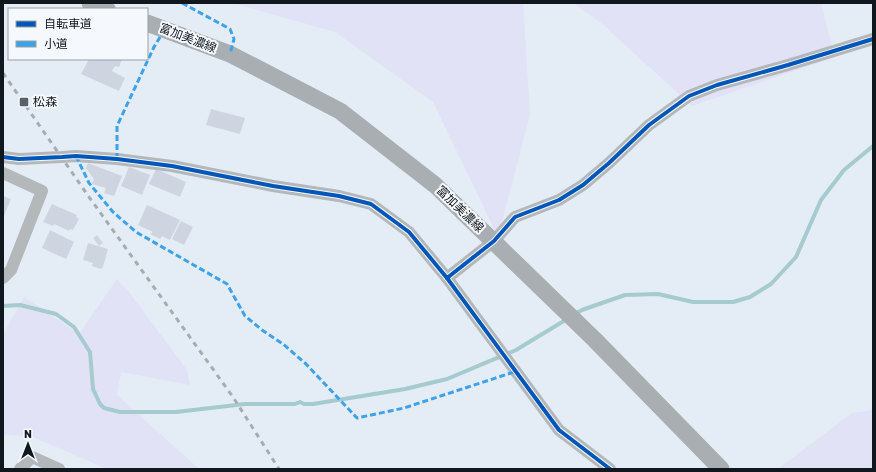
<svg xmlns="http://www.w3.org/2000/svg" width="876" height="472" font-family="Rubik,'Noto Sans JP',sans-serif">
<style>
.green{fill:#e1e2f6}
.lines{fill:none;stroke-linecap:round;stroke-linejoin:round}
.stream{stroke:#a5cbce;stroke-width:4}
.building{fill:#cfd5e0}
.street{stroke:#b4b8bb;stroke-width:12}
.secondary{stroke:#a8aeb2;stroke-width:17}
.rail{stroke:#a6acaf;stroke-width:3;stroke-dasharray:5 5;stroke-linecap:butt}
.quiet{stroke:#3da2ea;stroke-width:3;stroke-dasharray:6 3;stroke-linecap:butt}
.cycleway-casing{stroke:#f5f9fd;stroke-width:6}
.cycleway{stroke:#0057b8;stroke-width:4}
.poi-dot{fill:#5a6269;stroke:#f5f9fd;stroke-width:1.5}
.labels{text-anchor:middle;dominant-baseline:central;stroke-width:4;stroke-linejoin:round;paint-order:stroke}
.street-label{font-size:12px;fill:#10171d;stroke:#f5f9fd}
.poi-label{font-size:12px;fill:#10171d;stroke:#f5f9fd;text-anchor:start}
</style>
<rect width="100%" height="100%" fill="#e4edf5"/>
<g class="green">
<path d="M232,3H523L530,115L498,237L433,102L335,32Z"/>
<path d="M573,3H821L835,57L692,106L602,24Z"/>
<path d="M117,279L129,292L187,370L190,385L121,372L117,395L199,469H107L33,437L3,434V335L24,297L79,334Z"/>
<path d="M873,410V469H778L852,413Z"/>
</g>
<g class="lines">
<g class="stream">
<path d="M3,306L20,305L56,314L74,327L90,352L93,389L100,404L104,408L120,412H176L245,404H295L300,402L304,404H313L405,389L447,379L516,350L567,319"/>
<path d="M575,314L582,310L625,295L658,294L693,302H733L750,297L771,284L796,257L821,200L844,170L873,146"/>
</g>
</g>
<g class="building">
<path d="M89,59H122L119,67L115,66L112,71L125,78L119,91L81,74Z"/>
<path d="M211,109L245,118L240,134L206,125Z"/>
<path d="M88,163L122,176L114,196L104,193L106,188L92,184L94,179L86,168Z"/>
<path d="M129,167L150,175L142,195L121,186Z"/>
<path d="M156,169L186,182L180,197L149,184Z"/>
<path d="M3,196L11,199L4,216L3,215Z"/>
<path d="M52,204L77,215L76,217L79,219L73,230L70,229L69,231L54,224L53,226L43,222Z"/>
<path d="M147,205L180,220L170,240L162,236L160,239L150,234L153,232L138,225Z"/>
<path d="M181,221L193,227L184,245L172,239Z"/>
<path d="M50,230L74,242L66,259L42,248Z"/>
<path d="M97,235L103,243L99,246L93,238Z"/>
<path d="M88,243L108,249L103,267L101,269L92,266L93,263L83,260Z"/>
</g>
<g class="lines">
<g class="street">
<path d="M3,157L19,159L62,157L76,156L117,159L172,166L273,186L339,196L371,204L409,232L447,278L559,430L610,469"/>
<path d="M3,173L42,191L11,270L3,278"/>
<path d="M447,278L494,241L515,217L559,200L583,185L609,163L649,125L689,96L717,85L788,65L873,39"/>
<path d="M20,469L32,457L59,469"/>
</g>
<g class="secondary">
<path d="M90,3L107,9"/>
<path d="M147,23L230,54L340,111L435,185L595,340L721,469"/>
</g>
<path class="rail" d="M3,73L89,197L233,397L279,469"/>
<g class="quiet">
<path d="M182,3L230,29L234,39L230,54"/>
<path d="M76,156L89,183L113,212L136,232L227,284L245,316L262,330L283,344L306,364L357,418L404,408L517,371"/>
<path d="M117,159V126L154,47L165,29"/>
</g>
<defs>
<g id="cycleway">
<path d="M3,157L19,159L62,157L76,156L117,159L172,166L273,186L339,196L371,204L409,232L447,278L559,430L610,469"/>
<path d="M447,278L494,241L515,217L559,200L583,185L609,163L649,125L689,96L717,85L788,65L873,39"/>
</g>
</defs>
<use href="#cycleway" class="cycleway-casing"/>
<use href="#cycleway" class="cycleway"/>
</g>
<rect class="poi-dot" x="19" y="97" width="10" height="10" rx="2"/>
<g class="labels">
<g class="street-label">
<text transform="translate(188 38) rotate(21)">富加美濃線</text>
<text transform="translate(460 209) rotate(44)">富加美濃線</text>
</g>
<g class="poi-label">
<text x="33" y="102">松森</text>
</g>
</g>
<rect width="876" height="472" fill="none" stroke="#10171d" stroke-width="8"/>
<rect x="8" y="8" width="140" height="52" fill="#f5f9fd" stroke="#999fa3"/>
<rect x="16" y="21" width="20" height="6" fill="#0057b8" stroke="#999fa3"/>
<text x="44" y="28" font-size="12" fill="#10171d">自転車道</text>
<rect x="16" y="41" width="20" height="6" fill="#3da2ea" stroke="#999fa3"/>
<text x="44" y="48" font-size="12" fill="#10171d">小道</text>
<g transform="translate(28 444)" stroke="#f5f9fd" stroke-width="3" paint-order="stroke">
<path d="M0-3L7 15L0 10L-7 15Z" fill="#10171d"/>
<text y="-6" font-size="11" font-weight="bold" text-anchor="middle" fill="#10171d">N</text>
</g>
</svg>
